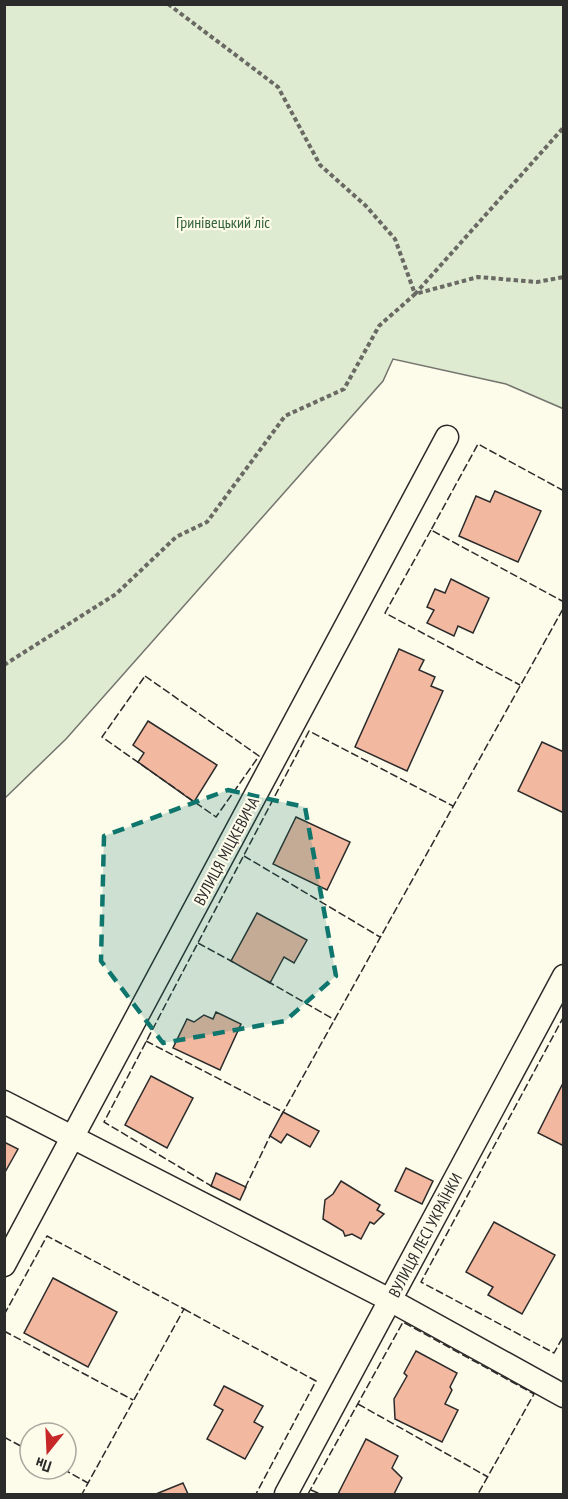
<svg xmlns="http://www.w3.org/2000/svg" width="568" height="1499" font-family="'PT Sans Narrow',sans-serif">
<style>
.green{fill:#deebd1;stroke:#74746e;stroke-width:1.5}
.building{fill:#f2b8a0;stroke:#2b2b2b;stroke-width:1.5}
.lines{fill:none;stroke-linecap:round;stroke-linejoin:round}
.minor-casing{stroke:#2b2b2b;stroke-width:25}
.path{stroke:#6a6964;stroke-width:4;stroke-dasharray:4.5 3;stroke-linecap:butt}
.minor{stroke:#fdfbea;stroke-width:22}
.fence{stroke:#2b2b2b;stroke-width:1.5;stroke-dasharray:8 3;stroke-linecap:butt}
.marked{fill:#0f766e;fill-opacity:0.2;stroke:#0f766e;stroke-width:4.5;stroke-dasharray:12 8;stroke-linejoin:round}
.labels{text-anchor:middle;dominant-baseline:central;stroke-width:4.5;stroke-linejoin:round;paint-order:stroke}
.park-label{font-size:16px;fill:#34623c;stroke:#fdfbea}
.street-label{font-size:16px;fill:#2b2b2b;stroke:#fdfbea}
</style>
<rect width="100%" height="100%" fill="#fdfbea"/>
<path class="green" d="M5,4L563,5L564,409L506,384L393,359L383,381L66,739L5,798Z"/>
<g class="building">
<path d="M495,491L541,511L518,562L459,536L476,496L490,502Z"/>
<path d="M451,579L489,598L473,633L458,626L454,636L427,623L434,610L427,607L435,589L445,593Z"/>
<path d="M399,649L424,660L419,670L435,677L431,686L443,691L407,771L355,747Z"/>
<path d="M148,721L217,765L194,802L138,762L144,753L133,745Z"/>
<path d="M542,742L564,752V813L518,791Z"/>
<path d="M296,817L350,842L327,890L273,864Z"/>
<path d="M257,913L307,940L294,963L284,957L270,983L231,961Z"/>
<path d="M216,1012L241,1024L220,1070L173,1048L187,1019L194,1022L204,1015L213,1019Z"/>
<path d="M151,1076L193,1098L167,1148L125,1125Z"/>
<path d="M564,1081V1146L538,1133Z"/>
<path d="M283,1112L319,1131L310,1147L287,1134L281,1143L270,1136Z"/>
<path d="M4,1142L18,1149L4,1174Z"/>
<path d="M406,1168L433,1181L422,1204L395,1191Z"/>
<path d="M216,1173L246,1187L240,1200L211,1186Z"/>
<path d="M341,1181L380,1205L377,1210L384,1214L374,1224L370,1222L361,1239L352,1234L345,1236L343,1231L323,1219L325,1200L333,1194Z"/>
<path d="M494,1222L555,1255L522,1314L488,1295L493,1287L466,1272Z"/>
<path d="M53,1278L117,1312L88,1367L24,1333Z"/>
<path d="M416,1351L457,1373L450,1387L452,1390L445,1404L458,1410L442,1442L395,1419L394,1399L407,1376L404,1373Z"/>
<path d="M224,1386L263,1406L254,1422L263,1427L245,1459L207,1439L223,1410L214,1405Z"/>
<path d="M366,1439L398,1456L392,1468L402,1478L394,1494H338Z"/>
<path d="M183,1483L188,1494H156Z"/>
</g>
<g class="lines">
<defs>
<g id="minor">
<path d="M4,1102L390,1300L564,1396"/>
<path d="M4,1265L447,437"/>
<path d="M286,1494L564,976"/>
</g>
</defs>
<use href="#minor" class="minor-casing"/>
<g class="path">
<path d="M168,4L278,87L320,165L366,206L395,239L415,294L564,127"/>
<path d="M4,665L116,594L176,537L207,522L285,416L344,389L379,326L415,294L478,277L537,282L564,277"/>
</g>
<use href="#minor" class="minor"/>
<g class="fence">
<path d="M564,491L478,444L431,530L564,602"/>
<path d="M431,530L385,613L520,685"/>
<path d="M145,676L259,756L216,817L102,737Z"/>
<path d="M244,856L380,937"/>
<path d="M198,943L233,962"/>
<path d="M267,981L335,1020"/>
<path d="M564,1016L421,1282L554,1353L564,1335"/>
<path d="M146,1041L283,1112"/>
<path d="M281,1116L564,607"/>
<path d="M213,1187L104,1122L309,731L453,806"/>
<path d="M245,1188L271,1134"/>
<path d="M184,1309L316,1381L256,1494"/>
<path d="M4,1315L47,1236L184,1309L82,1494"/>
<path d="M4,1331L133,1400"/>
<path d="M358,1404L488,1477"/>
<path d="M4,1437L30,1451"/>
<path d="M63,1469L88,1483"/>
<path d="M311,1490L320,1494"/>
<path d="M308,1494L403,1322L534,1394L478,1494"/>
</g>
</g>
<path class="marked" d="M228,790L305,807L336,976L285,1021L163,1043L101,961L104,836Z"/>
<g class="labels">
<g class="park-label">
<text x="223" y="222">Гринівецький ліс</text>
</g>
<g class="street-label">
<text transform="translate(226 851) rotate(-62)">ВУЛИЦЯ МІЦКЕВИЧА</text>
<text transform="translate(425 1235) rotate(-62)">ВУЛИЦЯ ЛЕСІ УКРАЇНКИ</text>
</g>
</g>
<rect width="568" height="1499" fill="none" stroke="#2b2b2b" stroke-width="12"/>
<g transform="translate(48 1451) rotate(198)"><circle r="28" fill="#fdfbea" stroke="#a9a89e" stroke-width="1.5"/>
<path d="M0-4.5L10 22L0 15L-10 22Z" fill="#c62828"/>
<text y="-9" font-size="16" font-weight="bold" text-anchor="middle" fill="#2b2b2b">Пн</text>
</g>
</svg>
